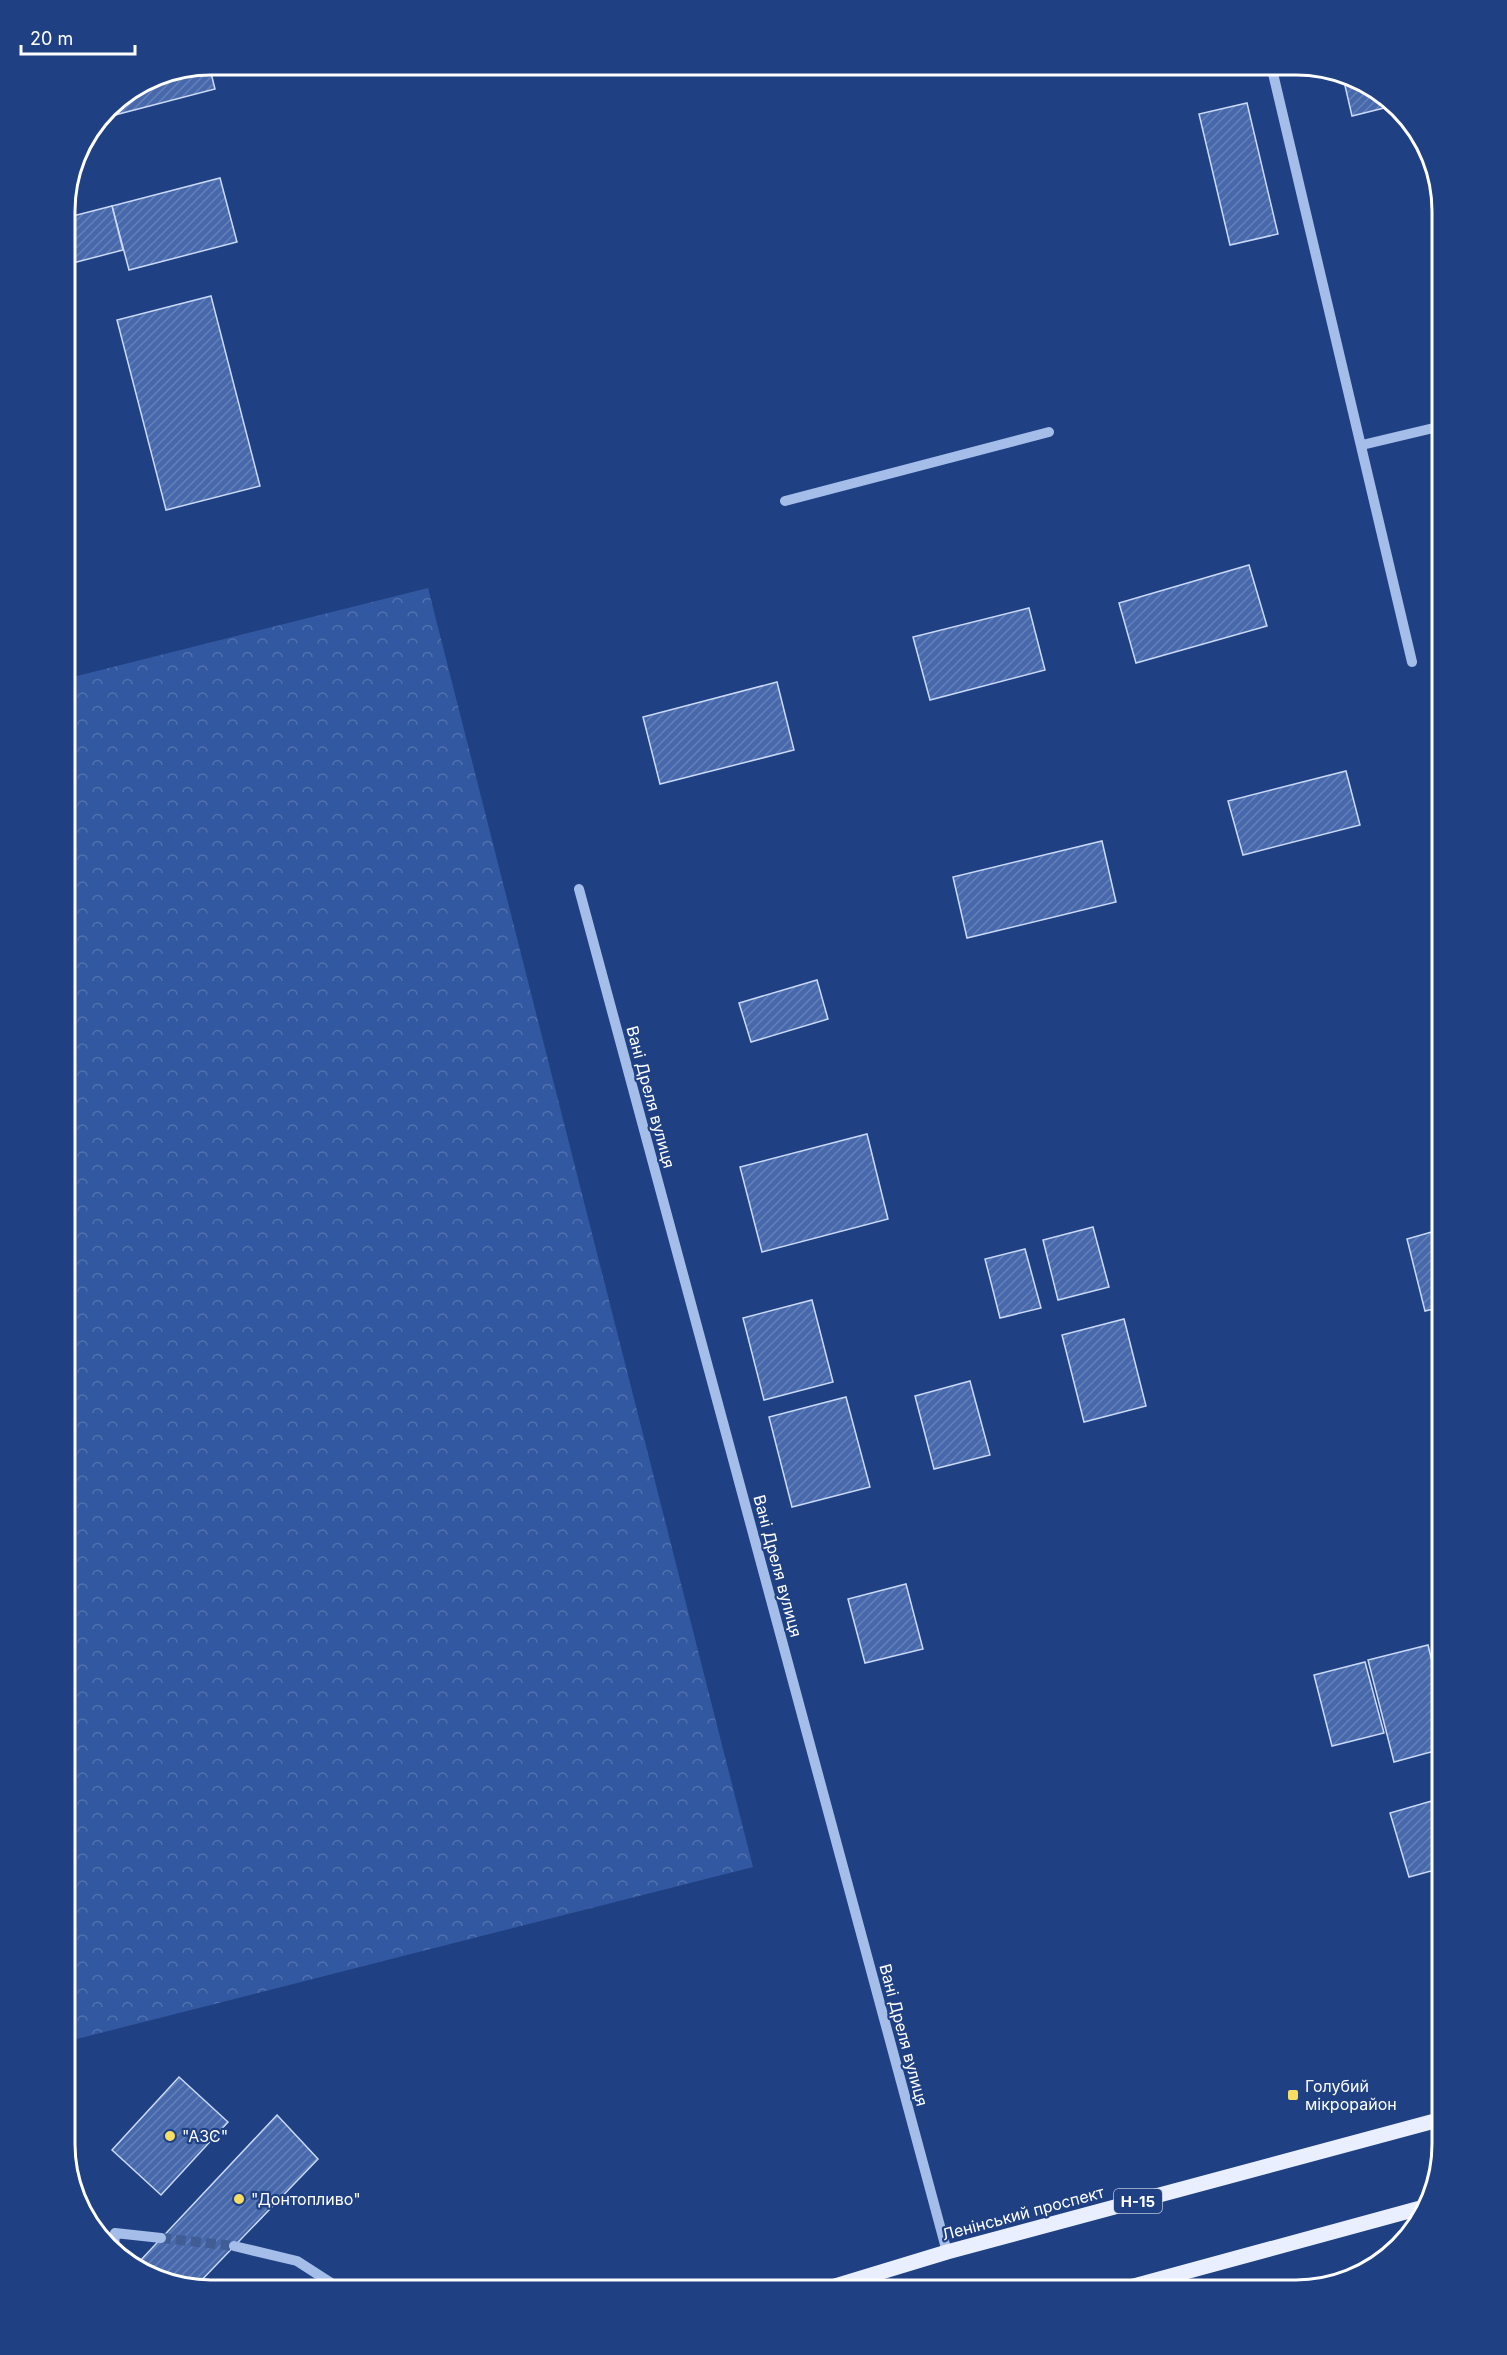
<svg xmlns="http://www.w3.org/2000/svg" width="1507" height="2355" font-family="Inter,sans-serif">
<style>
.forest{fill:url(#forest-crowns)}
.building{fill:url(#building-hatch);stroke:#cad9f7;stroke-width:1.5}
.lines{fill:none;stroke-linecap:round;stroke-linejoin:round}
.minor-tunnel{stroke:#415d96;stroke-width:10;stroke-dasharray:10 5;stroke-linecap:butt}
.minor{stroke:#a5bde9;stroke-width:10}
.major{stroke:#e9effe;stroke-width:15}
.poi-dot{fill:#f8dd65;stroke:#1f4083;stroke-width:2}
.labels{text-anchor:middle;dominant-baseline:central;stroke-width:4.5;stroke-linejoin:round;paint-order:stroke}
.shield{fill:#1f4083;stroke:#bcc6da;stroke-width:1.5}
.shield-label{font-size:15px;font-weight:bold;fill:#fff}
.street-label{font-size:16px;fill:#fff;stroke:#1f4083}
.poi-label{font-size:16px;fill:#fff;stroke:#1f4083;text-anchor:start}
.rim{fill:none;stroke:#fff;stroke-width:3}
</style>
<defs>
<pattern id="forest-crowns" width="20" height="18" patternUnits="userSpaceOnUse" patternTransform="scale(1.5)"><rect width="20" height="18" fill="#3258a1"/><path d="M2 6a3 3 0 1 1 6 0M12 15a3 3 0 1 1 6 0" fill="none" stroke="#5171af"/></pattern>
<pattern id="building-hatch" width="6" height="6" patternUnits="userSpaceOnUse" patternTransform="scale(1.5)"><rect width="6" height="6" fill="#4769ac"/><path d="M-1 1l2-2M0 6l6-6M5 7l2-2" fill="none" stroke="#6380b8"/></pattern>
</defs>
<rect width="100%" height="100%" fill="#1f4083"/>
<path class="forest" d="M428,588L753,1867L65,2042V679Z"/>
<g class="building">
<path d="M209,65L215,89L111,116L108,107L155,76Z"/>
<path d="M1343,77L1378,89L1392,106L1352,116Z"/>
<path d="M1247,103L1278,234L1230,245L1199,114Z"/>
<path d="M220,178L237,242L129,270L112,206Z"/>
<path d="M112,206L123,250L65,265V218Z"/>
<path d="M211,296L260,486L166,510L117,320Z"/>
<path d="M1249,565L1267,626L1136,663L1119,603Z"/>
<path d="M1029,608L1045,670L930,700L913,637Z"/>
<path d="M777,682L794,750L660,784L643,717Z"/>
<path d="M1442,747V766L1438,748Z"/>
<path d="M1346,771L1360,825L1243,855L1228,801Z"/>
<path d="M1102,841L1116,902L967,938L953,877Z"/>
<path d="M1442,843V867L1438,844Z"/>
<path d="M817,980L828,1019L751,1042L739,1003Z"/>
<path d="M867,1134L888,1219L762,1252L740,1167Z"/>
<path d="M1093,1227L1109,1287L1058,1300L1043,1240Z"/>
<path d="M1442,1229V1307L1425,1311L1407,1239Z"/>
<path d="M1025,1249L1041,1308L1000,1318L985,1259Z"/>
<path d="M812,1300L833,1382L764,1400L743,1318Z"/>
<path d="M1124,1319L1146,1406L1084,1422L1062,1335Z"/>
<path d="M970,1381L990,1455L934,1469L915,1396Z"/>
<path d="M846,1397L870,1487L792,1507L769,1417Z"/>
<path d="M906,1584L923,1649L865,1663L848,1599Z"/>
<path d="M1428,1645L1442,1703V1749L1394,1762L1368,1660Z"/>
<path d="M1365,1662L1384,1733L1332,1746L1314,1675Z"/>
<path d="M1442,1798V1868L1409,1877L1390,1813Z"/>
<path d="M179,2077L228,2122L161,2195L112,2150Z"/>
<path d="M277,2115L318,2159L194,2288L149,2273L139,2262Z"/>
</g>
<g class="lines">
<path class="minor-tunnel" d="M161,2238L234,2246"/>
<g class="minor">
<path d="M1271,65L1412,662"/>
<path d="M1362,445L1442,426"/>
<path d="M785,501L1049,432"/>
<path d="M579,889L947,2252"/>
<path d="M234,2246L297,2261L342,2290"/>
<path d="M114,2249L115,2233L161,2238"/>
</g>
<g class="major">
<path d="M822,2290L947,2252L1442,2119"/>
<path d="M1119,2290L1424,2207"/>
</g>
</g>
<g class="poi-dot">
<rect x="1287" y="2089" width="12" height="12" rx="3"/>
<circle cx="170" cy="2136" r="6"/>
<circle cx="239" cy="2199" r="6"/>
</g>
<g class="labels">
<rect class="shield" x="1114" y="2189" width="48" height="24" rx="4.5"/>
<g class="shield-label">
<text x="1138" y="2201">Н-15</text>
</g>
<g class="street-label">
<text transform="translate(651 1097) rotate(75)">Вані Дреля вулиця</text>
<text transform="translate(778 1566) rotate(75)">Вані Дреля вулиця</text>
<text transform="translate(904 2035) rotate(75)">Вані Дреля вулиця</text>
<text transform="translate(1023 2213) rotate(-15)">Ленінський проспект</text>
</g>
<g class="poi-label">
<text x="1305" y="2086">Голубий<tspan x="1305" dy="18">мікрорайон</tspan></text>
<text x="182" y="2136">"АЗС"</text>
<text x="251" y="2199">"Донтопливо"</text>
</g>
</g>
<path d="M0 0H1507V2355H0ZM211 75H1296A136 136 0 0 1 1432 211V2144A136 136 0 0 1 1296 2280H211A136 136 0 0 1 75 2144V211A136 136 0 0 1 211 75Z" fill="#1f4083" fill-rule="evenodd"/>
<path class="rim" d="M211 75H1296A136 136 0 0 1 1432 211V2144A136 136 0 0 1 1296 2280H211A136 136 0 0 1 75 2144V211A136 136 0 0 1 211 75Z"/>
<path d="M21 45v9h114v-9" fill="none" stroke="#ffffff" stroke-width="3"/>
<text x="30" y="45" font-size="18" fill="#ffffff" stroke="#1f4083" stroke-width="4.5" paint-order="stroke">20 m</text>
</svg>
